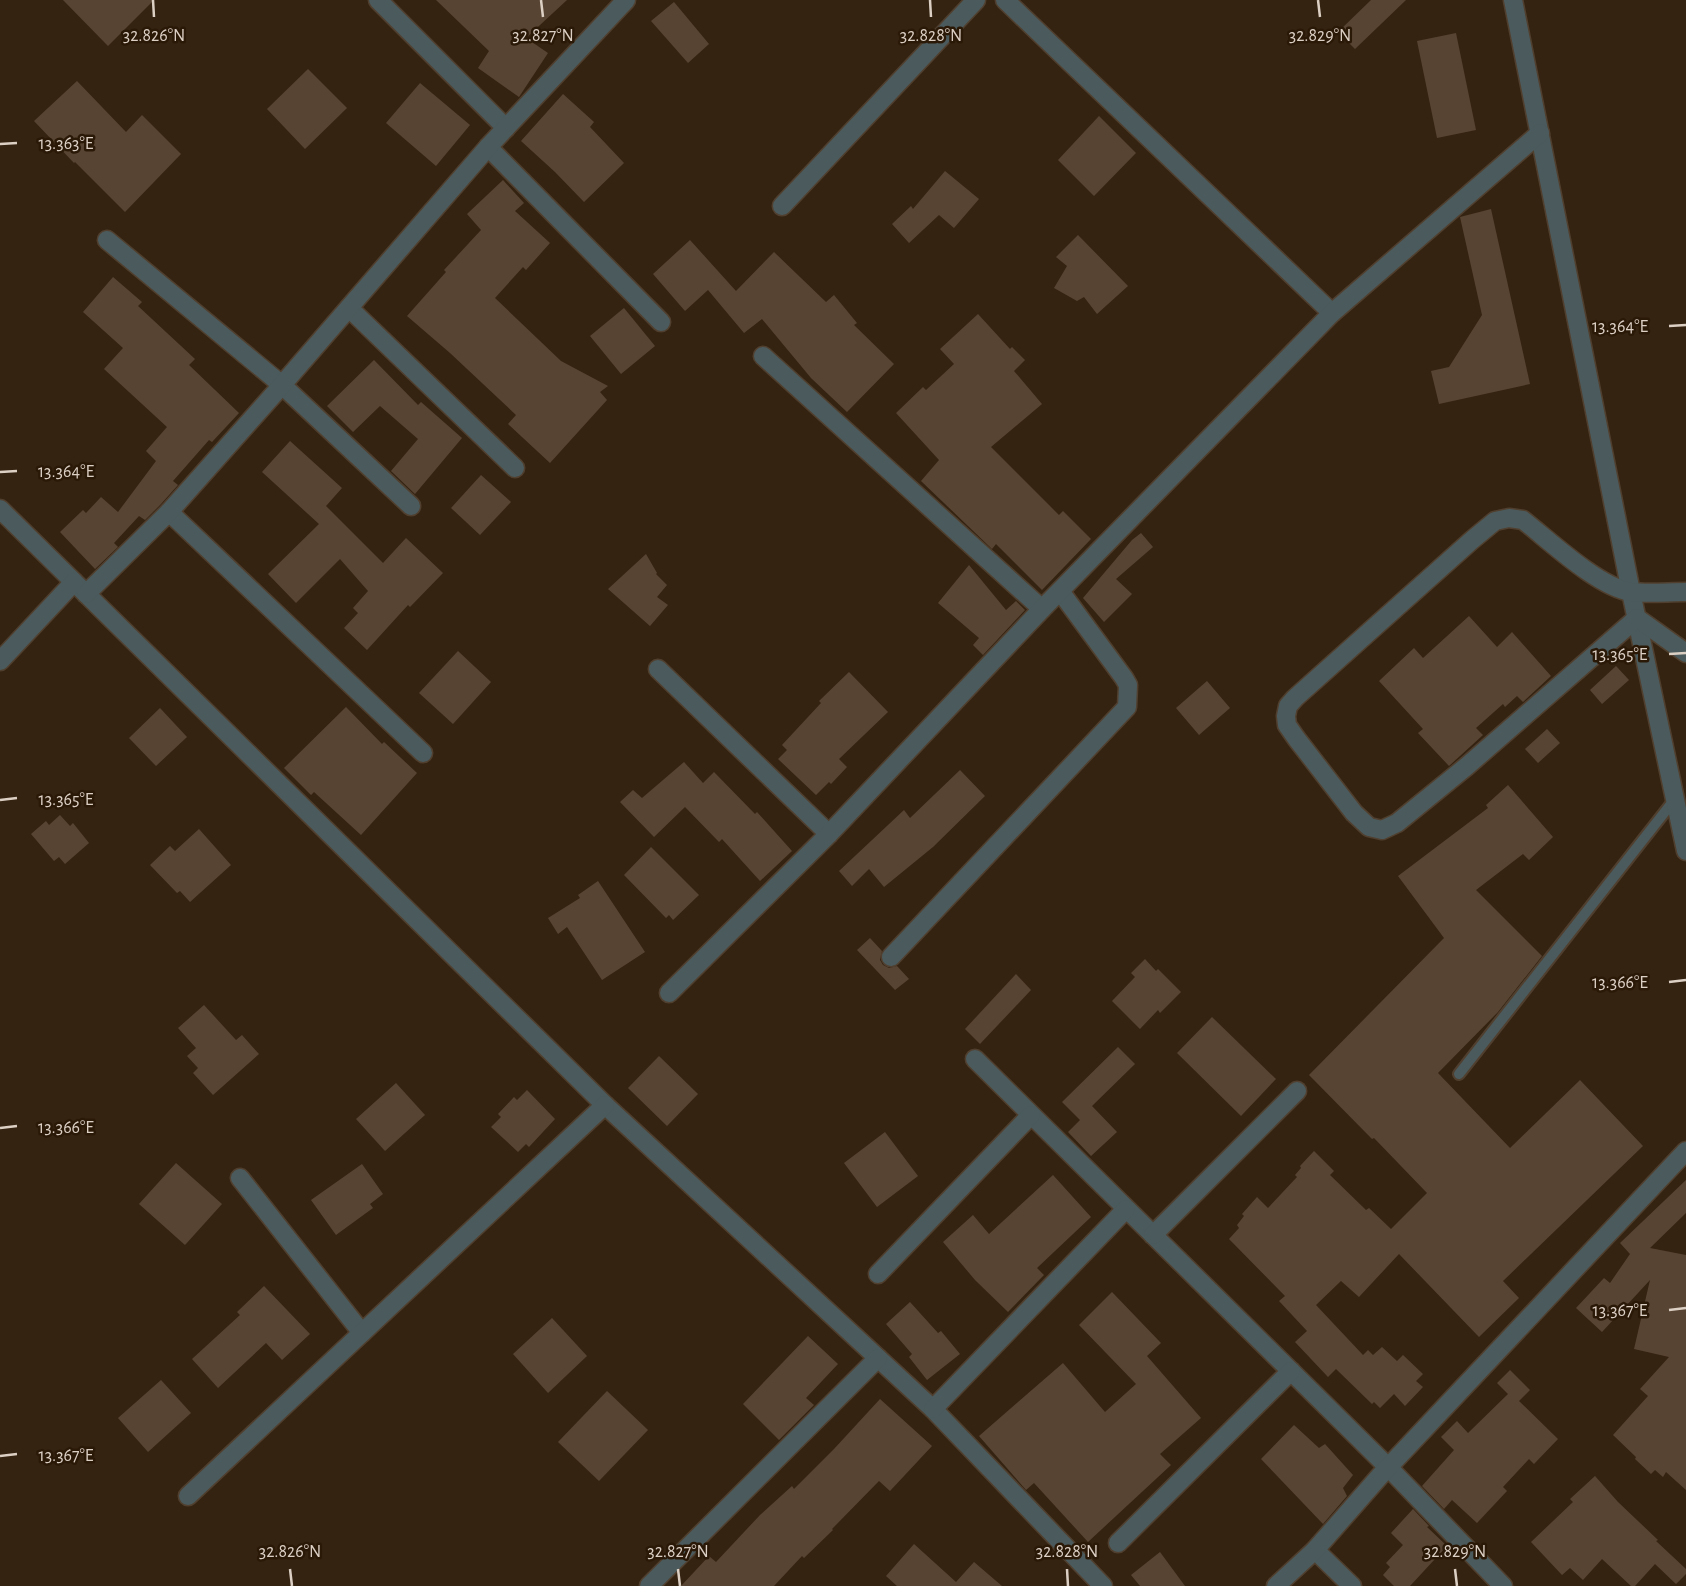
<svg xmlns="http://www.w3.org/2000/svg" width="1686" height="1586" font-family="'Alegreya Sans',sans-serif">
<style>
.building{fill:#584432}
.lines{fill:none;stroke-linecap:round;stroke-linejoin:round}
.lane-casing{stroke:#503f2e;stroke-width:14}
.street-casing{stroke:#503f2e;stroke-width:21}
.lane{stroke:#4b5a5c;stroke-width:10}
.street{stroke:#4b5a5c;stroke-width:18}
.ticks{fill:none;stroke:#dcd0c5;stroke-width:2.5}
.ticks-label{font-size:18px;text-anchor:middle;fill:#dcd0c5;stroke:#2b1908;stroke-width:5;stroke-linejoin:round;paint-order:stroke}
</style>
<rect width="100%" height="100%" fill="#352311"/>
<g class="building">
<path d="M63,0H154L108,46Z"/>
<path d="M436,0H567L526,38L548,53L519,97L478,68L489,51Z"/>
<path d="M1371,0H1406L1355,49L1338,32Z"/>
<path d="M674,2L709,44L688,63L651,21Z"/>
<path d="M1456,33L1476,130L1437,138L1417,41Z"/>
<path d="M308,69L347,108L305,149L267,109Z"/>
<path d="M77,81L126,132L142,115L181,154L125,212L75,162L74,163L34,121Z"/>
<path d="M420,83L470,125L436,166L386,123Z"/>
<path d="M563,94L594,122L590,127L624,163L584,202L555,172L521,141Z"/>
<path d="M1099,116L1136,153L1094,196L1058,160Z"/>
<path d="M945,171L979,199L954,228L939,215L909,243L892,224L911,206L913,209Z"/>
<path d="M503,180L524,203L515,211L550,243L526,270L523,267L495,298L561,361L608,386L600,392L607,400L550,463L508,424L516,415L450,353L407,316L446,272L444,270L481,230L467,214Z"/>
<path d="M1491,209L1530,384L1439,404L1431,371L1449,367L1482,315L1460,217Z"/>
<path d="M1078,235L1128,286L1097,314L1084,297L1077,301L1054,288L1067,266L1056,257Z"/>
<path d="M690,240L736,291L774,252L826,302L834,295L857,323L854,325L894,364L847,412L811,378L762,319L744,333L708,290L685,311L653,274Z"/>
<path d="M113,277L142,302L138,306L195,359L189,365L239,413L212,442L209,440L173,481L178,485L161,504L145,520L139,516L114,543L118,547L95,569L60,532L83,510L86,513L101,497L118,512L156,461L146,451L167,427L104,369L123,348L83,312Z"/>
<path d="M624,308L655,346L621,374L590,336Z"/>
<path d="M978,314L1010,349L1012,347L1025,360L1014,371L1042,404L991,447L1059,515L1063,511L1091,539L1042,590L996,544L992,549L921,481L939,460L896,413L923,387L926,390L954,364L940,349Z"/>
<path d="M374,360L418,405L421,402L462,438L415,494L391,471L418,439L380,406L353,432L327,406Z"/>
<path d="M290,441L342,488L326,506L383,563L406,538L443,573L410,607L408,605L367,650L344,628L358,613L353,608L368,591L340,559L296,603L268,574L319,524L262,472Z"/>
<path d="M481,475L511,502L480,535L451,508Z"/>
<path d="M1141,533L1153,547L1116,579L1132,594L1104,622L1083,598L1132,540Z"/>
<path d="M646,554L657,573L656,574L667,585L657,597L668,605L650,626L608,589Z"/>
<path d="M969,565L1006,610L1016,601L1025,610L983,655L973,645L979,638L938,603Z"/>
<path d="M1469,616L1497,647L1512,632L1551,676L1523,702L1517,696L1505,707L1503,704L1476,728L1483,735L1449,766L1418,733L1423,729L1379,681L1414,648L1423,658Z"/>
<path d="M458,651L491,682L453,724L419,693Z"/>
<path d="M1616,666L1629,680L1602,704L1590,690Z"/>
<path d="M849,672L888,712L839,759L847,767L831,784L829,782L816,795L778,759L787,750L782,745L821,703L819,701Z"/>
<path d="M1207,681L1230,708L1199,735L1176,708Z"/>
<path d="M346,707L382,744L384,742L417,773L361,835L314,792L311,795L284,768Z"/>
<path d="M160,708L187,737L156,766L129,738Z"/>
<path d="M1547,729L1560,743L1538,763L1525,749Z"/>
<path d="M684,762L703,783L714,772L755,814L757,812L792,851L760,881L722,839L719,842L685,807L654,837L620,802L633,790L642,798Z"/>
<path d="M960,770L985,796L933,847L884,887L869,869L852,886L839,871L904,810L910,818Z"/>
<path d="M1508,785L1553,837L1529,860L1523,854L1476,890L1542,956L1498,1012L1438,1073L1510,1148L1580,1080L1643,1146L1503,1281L1519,1298L1479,1337L1399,1254L1359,1297L1341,1281L1316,1305L1363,1355L1368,1350L1373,1355L1382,1347L1397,1361L1403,1355L1423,1374L1416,1381L1423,1387L1405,1406L1394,1394L1380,1408L1374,1402L1372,1404L1336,1369L1328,1377L1295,1342L1307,1331L1279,1301L1285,1296L1229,1239L1239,1228L1237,1225L1244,1216L1242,1214L1257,1197L1268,1208L1297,1177L1295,1175L1301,1168L1300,1166L1314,1151L1334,1171L1330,1175L1366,1210L1369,1208L1391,1229L1427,1193L1374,1138L1372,1139L1309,1075L1444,938L1398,876L1488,808L1486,805Z"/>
<path d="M60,815L70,826L73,823L89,843L65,864L59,857L54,861L31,834L46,821L49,825Z"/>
<path d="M199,829L231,865L190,902L180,891L177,893L150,865L170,846L175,851Z"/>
<path d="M651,847L699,895L673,920L669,915L666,918L624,875Z"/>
<path d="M598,881L645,952L602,980L567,927L558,934L548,918L580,898L578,895Z"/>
<path d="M870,938L882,951L880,960L883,965L889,968L897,966L909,979L895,990L857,950Z"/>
<path d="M1145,959L1156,971L1158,969L1181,992L1160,1013L1158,1010L1140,1029L1112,1001L1135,977L1131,973Z"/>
<path d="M1016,974L1031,990L980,1044L965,1029Z"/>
<path d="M204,1005L236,1040L242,1035L259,1054L213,1095L193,1073L198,1068L187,1056L196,1048L178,1028Z"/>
<path d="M1212,1017L1276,1079L1241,1116L1177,1053Z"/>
<path d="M1118,1047L1135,1064L1092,1106L1117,1132L1091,1156L1068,1132L1080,1120L1062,1102Z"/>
<path d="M659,1056L698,1094L667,1126L628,1088Z"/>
<path d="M396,1083L425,1115L385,1151L356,1119Z"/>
<path d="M527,1090L555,1119L529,1147L526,1144L518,1152L491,1127L501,1117L498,1114L514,1097L517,1100Z"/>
<path d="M885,1132L918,1176L877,1207L844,1163Z"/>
<path d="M176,1163L222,1204L185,1245L139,1204Z"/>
<path d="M362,1164L383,1194L370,1204L373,1208L336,1235L311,1200Z"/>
<path d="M1053,1175L1091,1217L1037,1268L1044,1275L1008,1312L975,1280L943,1242L973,1215L989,1234Z"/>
<path d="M1686,1180V1213L1650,1248L1686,1255V1490L1666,1472L1663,1477L1655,1470L1651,1474L1635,1459L1636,1457L1613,1435L1648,1396L1640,1389L1669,1357L1634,1349L1650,1280L1602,1332L1576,1308L1604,1278L1610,1283L1630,1254L1620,1243Z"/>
<path d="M264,1286L310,1334L282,1360L266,1343L218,1388L192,1359L240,1315L237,1312Z"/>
<path d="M1112,1292L1161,1343L1147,1356L1201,1418L1160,1454L1171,1465L1088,1542L1034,1483L1026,1490L979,1436L1063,1363L1105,1412L1136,1384L1079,1325Z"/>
<path d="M910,1302L938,1333L941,1331L960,1354L927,1380L909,1357L912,1354L886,1324Z"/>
<path d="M552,1318L587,1356L548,1393L513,1354Z"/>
<path d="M808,1336L838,1364L806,1398L814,1405L779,1440L743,1404Z"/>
<path d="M1510,1370L1530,1390L1519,1401L1558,1439L1534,1464L1529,1459L1503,1487L1507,1491L1477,1523L1452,1500L1444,1509L1422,1486L1454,1450L1441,1437L1457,1421L1468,1433L1508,1394L1497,1383Z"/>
<path d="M161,1380L191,1413L148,1452L118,1418Z"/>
<path d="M607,1391L648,1430L599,1481L558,1442Z"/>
<path d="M880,1399L932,1446L890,1491L879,1481L832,1529L833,1530L804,1558L802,1556L774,1586H681L709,1556L716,1562L760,1515L792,1486L794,1489L834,1449Z"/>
<path d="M1294,1425L1319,1448L1325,1444L1353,1475L1343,1488L1347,1496L1323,1524L1261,1459Z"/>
<path d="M1595,1476L1618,1502L1658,1540L1656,1541L1686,1569V1574L1676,1584L1655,1564L1635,1586H1631L1602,1559L1583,1580L1570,1568L1562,1575L1531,1542L1573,1502L1570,1499Z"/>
<path d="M1413,1509L1429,1526L1427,1527L1447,1546L1410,1586H1394L1383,1575L1390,1567L1386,1563L1403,1545L1391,1533Z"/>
<path d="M914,1544L956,1582L974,1562L1002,1586H897L886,1576Z"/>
<path d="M1160,1552L1185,1586H1140L1131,1575Z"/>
</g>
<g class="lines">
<defs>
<path id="lane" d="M1459,1074L1675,799"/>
<g id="street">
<path d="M378,0L506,128"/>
<path d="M1005,0L1332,313"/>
<path d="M1513,0L1631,592L1686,851"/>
<path d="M488,147L661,322"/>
<path d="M782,206L976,0"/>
<path d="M107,240L282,385L411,506"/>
<path d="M349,308L515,468"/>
<path d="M763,356L1042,609"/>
<path d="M0,509L605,1105L933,1409L1103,1586"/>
<path d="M169,512L423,753"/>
<path d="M1686,592C1668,592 1649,594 1631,592C1598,587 1550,541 1523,520L1509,518L1495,521L1472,540L1295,698L1288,706L1286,716L1287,725L1296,738L1354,813L1369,827L1382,830L1397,823L1467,766L1637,618L1686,653"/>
<path d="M86,594L169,512L282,385L488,147L626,0"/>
<path d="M0,661L74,582"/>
<path d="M658,669L829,834"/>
<path d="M891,957L1127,707L1128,685L1124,678L1060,591"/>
<path d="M669,993L829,834L1042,609L1332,313L1540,133"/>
<path d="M975,1059L1389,1468L1503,1586"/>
<path d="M240,1178L362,1333"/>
<path d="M1153,1235L1297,1091"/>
<path d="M878,1274L1031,1115"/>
<path d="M933,1409L1126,1209"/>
<path d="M188,1496L605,1105"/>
<path d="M1118,1543L1291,1371"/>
<path d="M1315,1550L1352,1586"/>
<path d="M649,1586L878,1358"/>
<path d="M1276,1586L1315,1550L1379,1477L1686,1151"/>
</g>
</defs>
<use href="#lane" class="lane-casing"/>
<use href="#street" class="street-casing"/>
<use href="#lane" class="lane"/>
<use href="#street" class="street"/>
</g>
<path class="ticks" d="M153,0L154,17M541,0L543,17M930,0L931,17M1318,0L1320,17M0,144L17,143M1669,326L1686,325M0,472L17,471M1669,654L1686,653M0,800L17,798M1669,982L1686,980M0,1128L17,1126M1669,1310L1686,1308M0,1456L17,1454M290,1569L292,1586M678,1569L680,1586M1067,1569L1068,1586M1455,1569L1457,1586"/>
<g class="ticks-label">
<text x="154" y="41">32.826°N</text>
<text x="543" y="41">32.827°N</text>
<text x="931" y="41">32.828°N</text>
<text x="1320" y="41">32.829°N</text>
<text x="66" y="149">13.363°E</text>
<text x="1620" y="332">13.364°E</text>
<text x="66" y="477">13.364°E</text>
<text x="1620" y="660">13.365°E</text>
<text x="66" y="805">13.365°E</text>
<text x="1620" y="988">13.366°E</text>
<text x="66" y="1133">13.366°E</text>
<text x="1620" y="1316">13.367°E</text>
<text x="66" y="1461">13.367°E</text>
<text x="290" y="1557">32.826°N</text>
<text x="678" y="1557">32.827°N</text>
<text x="1067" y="1557">32.828°N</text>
<text x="1455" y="1557">32.829°N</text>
</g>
</svg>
